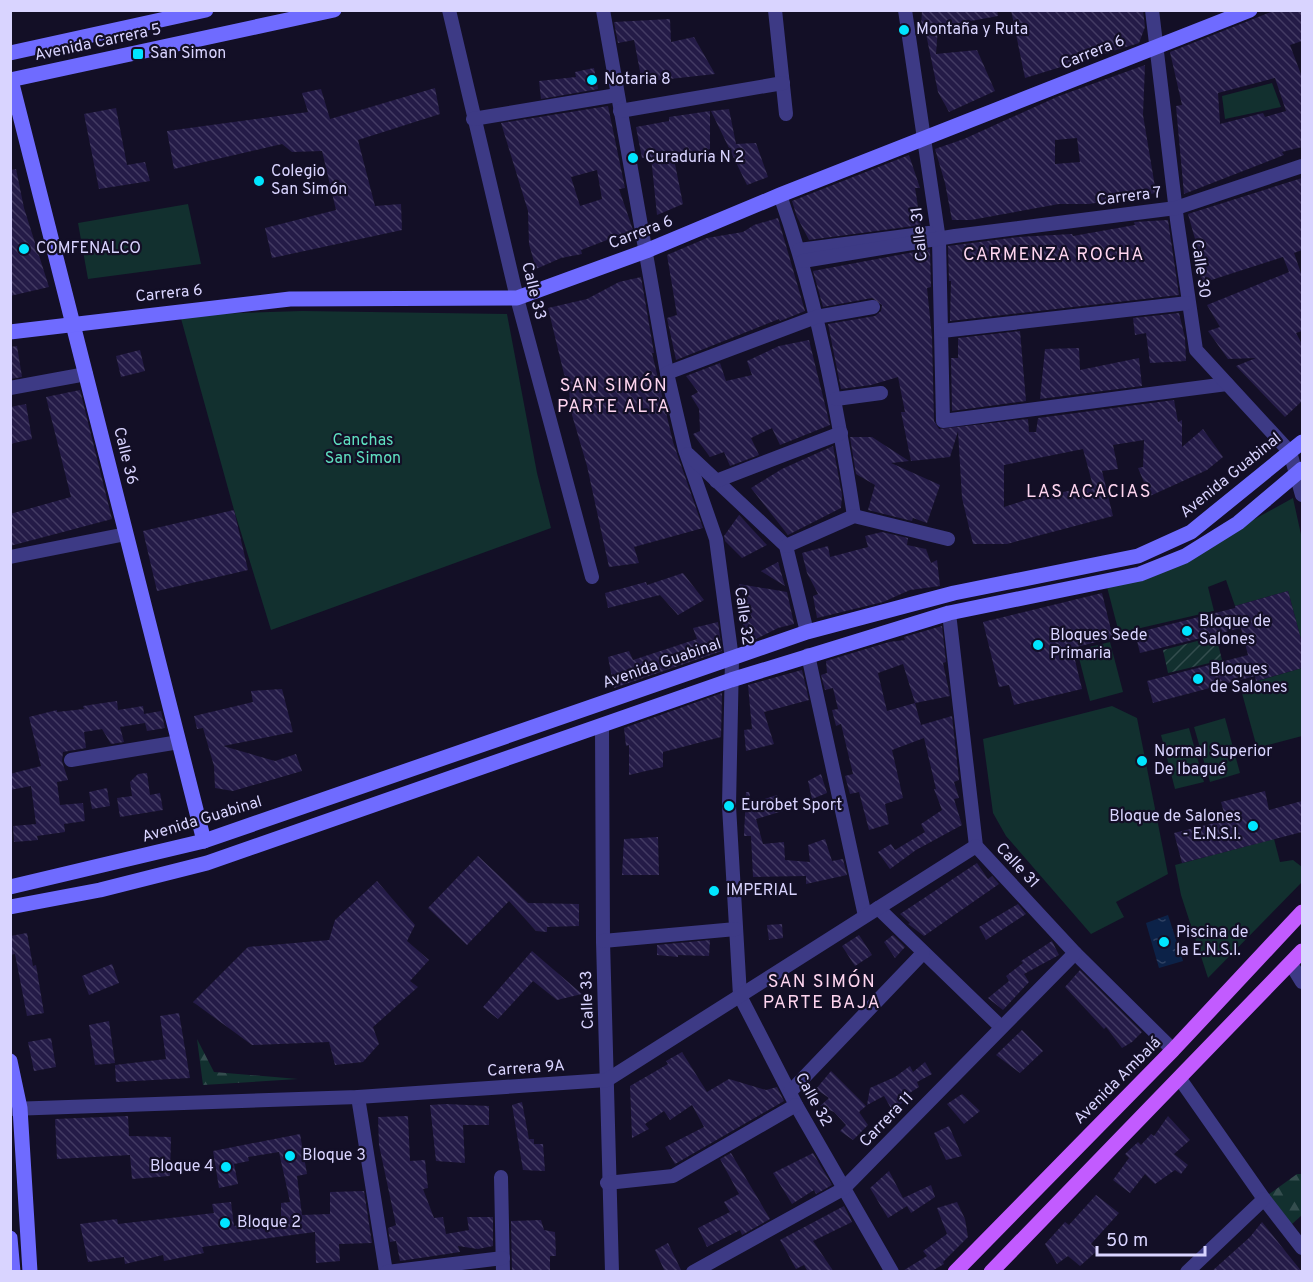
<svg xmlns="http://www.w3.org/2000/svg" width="1313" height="1282" font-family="Overpass,sans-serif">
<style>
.forest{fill:url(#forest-firs)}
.park{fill:#12302f}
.garden{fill:url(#garden-furrows)}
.water{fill:url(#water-ripples)}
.building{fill:url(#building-back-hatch);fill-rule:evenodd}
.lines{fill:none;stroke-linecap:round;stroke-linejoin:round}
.street{stroke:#3d3a85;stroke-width:14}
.secondary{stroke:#6f6bff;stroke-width:15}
.primary{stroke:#c25bff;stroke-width:15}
.poi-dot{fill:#00e5ff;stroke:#130f26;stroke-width:2}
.labels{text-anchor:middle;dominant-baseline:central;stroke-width:4.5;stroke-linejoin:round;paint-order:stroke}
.poi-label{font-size:16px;fill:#d9d4ff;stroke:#130f26;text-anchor:start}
.street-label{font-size:16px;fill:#d9d4ff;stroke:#130f26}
.park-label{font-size:16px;fill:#5fe0c0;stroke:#130f26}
.neighbourhood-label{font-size:18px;letter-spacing:1.5px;fill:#ffd6f0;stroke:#130f26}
</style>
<defs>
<pattern id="forest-firs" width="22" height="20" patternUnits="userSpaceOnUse" patternTransform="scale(1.5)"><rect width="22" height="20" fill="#12302f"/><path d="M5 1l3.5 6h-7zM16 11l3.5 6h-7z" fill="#344d4e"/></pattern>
<pattern id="garden-furrows" width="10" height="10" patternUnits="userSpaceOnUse" patternTransform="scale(1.5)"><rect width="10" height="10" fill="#12302f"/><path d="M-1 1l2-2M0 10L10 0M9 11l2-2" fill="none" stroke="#344d4e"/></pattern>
<pattern id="water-ripples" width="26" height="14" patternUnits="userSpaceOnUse" patternTransform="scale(1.5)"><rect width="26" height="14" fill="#0c2248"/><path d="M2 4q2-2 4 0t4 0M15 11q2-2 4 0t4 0" fill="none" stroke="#2f4163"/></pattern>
<pattern id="building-back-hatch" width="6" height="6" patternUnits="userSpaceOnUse" patternTransform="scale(1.5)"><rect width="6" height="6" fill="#241b47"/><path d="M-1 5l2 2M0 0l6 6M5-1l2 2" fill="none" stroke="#433b63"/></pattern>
</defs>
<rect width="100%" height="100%" fill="#130f26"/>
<g class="forest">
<path d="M197,1039L214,1072L298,1079L203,1085Z"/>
<path d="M1297,1174H1302V1215L1292,1224L1265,1197Z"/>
</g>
<g class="park">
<path d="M1272,83L1281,107L1225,119L1222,96Z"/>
<path d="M188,204L201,264L88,279L78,223Z"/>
<path d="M302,311L507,314L537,473L551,528L271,630L234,510L180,315Z"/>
<path d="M1293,498L1302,539V643L1288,591L1235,606L1226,580L1208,587L1214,611L1119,633L1107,587L1144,580Z"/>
<path d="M1110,642L1123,692L1090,701L1077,650Z"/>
<path d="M1302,668V736L1257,748L1240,686Z"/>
<path d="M1112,706L1137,718L1168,874L1116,902L1124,917L1091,934L1006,836L993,813L983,739Z"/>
<path d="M1225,718L1240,773L1210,782L1194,727Z"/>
<path d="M1189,728L1204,782L1175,789L1161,735Z"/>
<path d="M1274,839L1280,862L1293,860L1302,867V882L1208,978L1181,895L1175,865Z"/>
</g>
<path class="garden" d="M1216,636L1222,660L1168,673L1163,650Z"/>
<path class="water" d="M1168,915L1183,961L1159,968L1146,923Z"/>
<g class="building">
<path d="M922,10H997L998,16L938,27L936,54L977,50L995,91L949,112L938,92L926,34L923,35L921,28Z"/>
<path d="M1011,10H1143L1145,27L1139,43L1025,78Z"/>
<path d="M1276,10H1302V41L1290,45L1302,77V147L1282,152L1284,155L1184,194L1176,106L1182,105L1170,52ZM1275,78L1286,111L1265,117L1263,113L1220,124L1218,93Z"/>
<path d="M670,19L671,42L694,37L715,74L642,82L634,40L618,43L614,22Z"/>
<path d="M1145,65L1143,115L1156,193L1089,204H1059L971,220H952L945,183L935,149L964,139L1059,96ZM1077,138L1080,162L1055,164V140Z"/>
<path d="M594,68L598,89L541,99L539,81L576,77L575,72Z"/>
<path d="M435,88L440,114L358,140L375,206L401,204L402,230L272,258L265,228L336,210L322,151L292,152L282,144L174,169L167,131L308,112L302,93L321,89L330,119Z"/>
<path d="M608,106L625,188L619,189L633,230L581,250L582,254L561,258L536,269L529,244L528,211L501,123ZM597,170L602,199L580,206L571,177Z"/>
<path d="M116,108L127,165L145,162L150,181L99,189L84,114Z"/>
<path d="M729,109L736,144L756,143L768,177L747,185L711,111Z"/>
<path d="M710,111V149L674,159L683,204L657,215L651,157L642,158L636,127L669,121V117Z"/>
<path d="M909,155L920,188H915L921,225L809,240L797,217L792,201Z"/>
<path d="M16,169L24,208L49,287L10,296V170Z"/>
<path d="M1302,178V250L1294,253L1302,276V331L1296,333L1302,344V401L1285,417L1236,366L1256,358L1228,359L1208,331L1220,327L1207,305L1289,272L1283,257L1202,283L1197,246L1188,214Z"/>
<path d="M778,218L805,311L780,321L779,319L676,360L667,318L677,315L667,255L707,238L743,232L754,225Z"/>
<path d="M1168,220L1179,295L950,321L951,281H949L948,246L1018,237L1072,234L1073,236L1135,225L1134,222Z"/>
<path d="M930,249L931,287L927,288L932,337L934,421L939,429L1028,419L1029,432H1036L1038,418L1174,400L1178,422L1182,420V447L1203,429L1223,457L1207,470L1150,496L1138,468L1143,467L1144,440L1113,445L1118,469L1102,471L1113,516L1007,544H973L962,498L958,431L950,457L911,461L901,412H905L898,377L871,385L841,389L828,324L875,316L881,311L882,305L872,298L823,307L813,271ZM1083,449L1093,486L1029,499L1004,507V465Z"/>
<path d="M641,277L654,353H652L673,442L703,528L634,547L639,563L609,567L587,466L570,408L569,384L564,374L548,308L587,299L619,282Z"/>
<path d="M1179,313L1185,338L1186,361L1150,363L1146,333L1135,335L1133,318Z"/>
<path d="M1020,331L1026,401L952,411L951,358H958V338Z"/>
<path d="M809,340L830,425L780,445L772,428L751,438L759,455L730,466L724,452L710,457L693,434L700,431L699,409L691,396L698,392L686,376L720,363L726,381L752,375L747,361L779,346Z"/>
<path d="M17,346L22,377L10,379V347Z"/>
<path d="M1079,348L1080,370L1139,358L1142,386L1040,399L1045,349Z"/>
<path d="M140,350L145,371L121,377L116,356Z"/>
<path d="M80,390L112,519L10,546V514L71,497L46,397Z"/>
<path d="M26,404L32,439L10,444V407Z"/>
<path d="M850,437H872L909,461L891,463L940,485L927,523L913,518L912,521L868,510L875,485L856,474Z"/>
<path d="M833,446L842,495L841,508L788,535L751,488L782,469Z"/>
<path d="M234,510L248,570L157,591L143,531Z"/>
<path d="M739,515L767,545L742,558L725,541L724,536Z"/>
<path d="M882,532L908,538L907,545L926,549L931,563L937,560L940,586L910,590L883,602L817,618L813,596L818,594L807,573L802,553L828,546L830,557L868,547L865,536Z"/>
<path d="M778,562L785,586L761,571Z"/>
<path d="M683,573L704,600L678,615L660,595L608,608L605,593L646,582L647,585Z"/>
<path d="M739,584L787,592L794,624L778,628L750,642L742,622L752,618Z"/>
<path d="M1288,591L1302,643V668L1256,681L1255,676L1153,703L1147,681L1248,655L1241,628L1140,653L1135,633L1235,608V606Z"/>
<path d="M1102,593L1113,638L1072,648L1082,689L1014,705L1009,685L999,687L983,622Z"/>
<path d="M718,622L722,651L614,688L608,657L629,651L633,660L697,639L693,628Z"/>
<path d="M942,626L946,662L943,663L950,696L915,703L921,725L952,716L959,780L954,782L959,798L954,799L962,825L916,850L890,869L878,852L891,844L895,850L925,832L921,824L942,810L934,789H936L924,738L892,750L903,798L885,804L889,824L869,830L859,792L850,794L845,776L853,774L841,724L836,726L832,710L838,709L833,688L825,690L821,675L827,673L826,661L889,642L905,640L904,637ZM903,664L915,703L887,711L878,673Z"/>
<path d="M802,670L809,700L764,712L774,744L746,751L744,730L752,729L748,685Z"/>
<path d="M282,689L293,732L223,746L275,761L296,754L302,771L233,791L215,788L214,766L203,728L197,729L194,716L253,702L251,691Z"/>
<path d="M722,693L721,737L663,752V767L629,775V745L626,746L624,728Z"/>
<path d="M117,701L118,710L143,706L144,714L161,711L165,728L147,731L145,723L120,727L124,742L111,744L102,729L84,732L86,748L63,752L62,761L68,780L57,782L60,805L83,803L85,821L64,824L65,832L37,836L38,840L14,842L13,826L36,824L31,786L10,790V774L41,766L29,717L57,710V712L84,709L83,706Z"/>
<path d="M147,773L150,795L160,793L163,810L120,817L117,798L132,796L130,782L138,774Z"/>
<path d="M821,774L827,793L812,799L808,781Z"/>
<path d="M107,788L110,806L92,809L89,792Z"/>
<path d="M1265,791L1269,810L1302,801V832L1182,863L1174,833L1226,820L1221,802Z"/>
<path d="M746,792H749L752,803L777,795L783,811L756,819L763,844L784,842L785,860L810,862L808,845L825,839L832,861L843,859L847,875L806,884V876L753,877L751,836H744Z"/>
<path d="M658,837L659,875H622L624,839Z"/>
<path d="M478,856L528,903L579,904V926L547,927V932L536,931L509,901L467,945L428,908Z"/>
<path d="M977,863L988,879L992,876L999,884L924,936L908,924L910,923L900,914Z"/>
<path d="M377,881L415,925L407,941L429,960L410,981L418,987L373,1027L379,1044L363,1062L335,1065L329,1042L252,1045L193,1002L248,947L329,940L335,920Z"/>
<path d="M1018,904L1026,914L986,940L979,927Z"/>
<path d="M782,924L783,938L769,940L767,925Z"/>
<path d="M27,933L33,966L36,965L44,1013L27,1016L15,954L10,955V936Z"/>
<path d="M859,935L872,955L855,966L842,946Z"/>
<path d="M893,935L905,947L895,958L884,942Z"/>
<path d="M710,940L709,956L678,955V957L657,955V945Z"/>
<path d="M1052,941L1059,955L1024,974L1029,982L1003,1010L988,998L1009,981L1006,976L1023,963L1021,961Z"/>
<path d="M532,951L582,994L557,1000L533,981L498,1019L483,1007Z"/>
<path d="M112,964L119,983L89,995L82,976Z"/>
<path d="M1080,970L1142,1032L1132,1042L1122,1048L1106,1027L1104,1029L1065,987Z"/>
<path d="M179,1013L190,1078L116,1082L115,1065L166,1059L160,1016Z"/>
<path d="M109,1021L115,1063L95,1065L89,1025Z"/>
<path d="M1022,1030L1043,1051L1020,1073L996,1055Z"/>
<path d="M51,1038L56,1067L34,1071L28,1042Z"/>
<path d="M682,1052L707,1092L729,1079L766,1090L777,1087L784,1101L675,1164L665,1147L704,1127L692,1105L670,1120L664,1111L645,1124L649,1129L632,1138L630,1086L668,1064L666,1061Z"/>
<path d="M925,1062L932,1074L917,1082L919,1087L903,1097L905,1101L892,1110L884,1096L867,1105L870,1088L895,1077L910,1066L913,1072Z"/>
<path d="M831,1071L866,1106L859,1112L868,1125L853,1140L840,1131L846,1125L834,1112L820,1106L829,1098L816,1089Z"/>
<path d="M962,1094L980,1111L964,1124L947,1104Z"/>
<path d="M522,1102L529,1139H534V1144H543L545,1171L523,1170L512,1105Z"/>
<path d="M446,1104L489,1106V1125H463L465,1163L436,1161L430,1105Z"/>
<path d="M128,1116L129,1136L171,1137L170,1176L132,1179L130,1155L57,1159L55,1119Z"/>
<path d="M408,1116L410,1161L425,1160L428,1188L423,1189L434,1218L443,1217L446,1234L469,1230L467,1217H493V1246L478,1249L458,1246L460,1252L400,1261L396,1241L390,1242L388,1228L396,1225L379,1145L378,1117Z"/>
<path d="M1168,1116L1190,1140L1174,1154L1188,1165L1181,1174L1175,1170L1155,1184L1145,1174L1130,1193L1113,1180L1129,1158L1125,1154L1138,1142L1141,1145L1151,1134L1154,1136Z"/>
<path d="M949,1126L962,1156L946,1160L934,1133Z"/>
<path d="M300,1134L307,1174L297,1176L302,1215L330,1214V1192L364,1191L372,1243L339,1244L340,1261L316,1263L315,1232L202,1247L204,1253L164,1261L163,1255L125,1264L124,1257L88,1262L80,1224L117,1219L118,1224L214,1213L212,1204L231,1202L234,1226L247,1224L248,1228L281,1223V1203L290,1202L279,1152L248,1157L249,1161L234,1164L238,1184L219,1188L213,1151Z"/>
<path d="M731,1153L770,1219L742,1235L740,1230L707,1247L698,1228L730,1212L724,1202L739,1194L720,1159Z"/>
<path d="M813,1153L832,1185L816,1194L814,1190L792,1204L773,1173Z"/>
<path d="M889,1171L903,1198L931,1185L935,1197L911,1213L907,1206L888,1218L870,1188Z"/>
<path d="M1096,1195L1119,1213L1091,1244L1098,1250L1080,1266L1068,1256L1057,1264L1045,1244L1065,1222L1069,1225Z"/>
<path d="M957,1202L965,1219L968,1237L943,1262L944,1264L930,1272H901L927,1256L923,1251L947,1234L937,1208Z"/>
<path d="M844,1206L852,1222L813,1241L834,1272H808L804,1265L796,1269L780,1240Z"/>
<path d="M541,1220L544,1230L555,1232L556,1256H550V1271L512,1272L511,1221Z"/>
<path d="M1262,1222L1302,1272H1211L1250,1237Z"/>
<path d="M668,1243L682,1272H665L655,1250Z"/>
</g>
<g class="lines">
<g class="street">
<path d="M449,10L517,298L592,577"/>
<path d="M603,10L667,373L685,450L716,539L732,659L729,806L740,996L796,1105L892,1272"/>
<path d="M775,10L786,114"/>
<path d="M905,10L939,240L943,421L1227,384"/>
<path d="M1152,10L1177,220L1196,350L1290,452L1302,495"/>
<path d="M620,111L783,83"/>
<path d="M473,119L617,95"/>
<path d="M780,195C817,300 837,406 854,516"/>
<path d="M799,250L929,233"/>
<path d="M803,261L955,236L1176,208L1302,166"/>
<path d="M942,331L1188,303"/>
<path d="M667,373L816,317L873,307"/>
<path d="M10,388L86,374"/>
<path d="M836,399L881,393"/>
<path d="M688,454L786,546L807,632"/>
<path d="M716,481L841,433"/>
<path d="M786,546L854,516L948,539"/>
<path d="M10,557L126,534"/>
<path d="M949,613L976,846L1075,953L1173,1050"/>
<path d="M808,655L865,916"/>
<path d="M602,727L603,941L612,1272"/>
<path d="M71,760L179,742"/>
<path d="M878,908L1001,1027"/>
<path d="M603,941L736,929"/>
<path d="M1291,964L1302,982"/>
<path d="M1180,1079L1264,1199L1302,1248"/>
<path d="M790,1092L923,953"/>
<path d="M358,1097L386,1272"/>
<path d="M10,1109L358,1097L607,1080L976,846"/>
<path d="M501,1177L503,1272"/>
<path d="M607,1183L673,1176L796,1105"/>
<path d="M387,1272L503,1258"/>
<path d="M693,1272L843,1189L1075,953"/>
<path d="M1187,1272L1264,1199"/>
</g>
<g class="secondary">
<path d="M10,53L206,10"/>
<path d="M10,80L334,10"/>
<path d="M11,80L204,841"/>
<path d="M10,332L290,299L517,298L646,251L780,195L1250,10"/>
<path d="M10,887L204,841L807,632L954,593L1138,556L1191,532L1302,442"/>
<path d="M10,907L100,890L207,863L731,680L949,613L1140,574L1185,556L1238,523L1302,469"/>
<path d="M10,1061L20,1108L30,1272"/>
<path d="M10,1238L13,1272"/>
</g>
<g class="primary">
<path d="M955,1272L1173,1050L1302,912"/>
<path d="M991,1272L1302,951"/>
</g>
</g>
<g class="poi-dot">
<circle cx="904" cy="30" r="6"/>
<rect x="132" y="48" width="12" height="12" rx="3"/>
<circle cx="592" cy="80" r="6"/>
<circle cx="633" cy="158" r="6"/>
<circle cx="259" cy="181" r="6"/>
<circle cx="24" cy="249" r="6"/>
<circle cx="1187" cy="631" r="6"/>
<circle cx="1038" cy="645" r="6"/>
<circle cx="1198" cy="679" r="6"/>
<circle cx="1142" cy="761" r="6"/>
<circle cx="729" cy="806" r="6"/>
<circle cx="1253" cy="826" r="6"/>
<circle cx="714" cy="891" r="6"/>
<circle cx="1164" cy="942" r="6"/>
<circle cx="290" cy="1156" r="6"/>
<circle cx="226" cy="1167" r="6"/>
<circle cx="225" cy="1223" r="6"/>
</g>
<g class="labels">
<g class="poi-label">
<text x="916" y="30">Montaña y Ruta</text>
<text x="150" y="54">San Simon</text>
<text x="604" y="80">Notaria 8</text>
<text x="645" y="158">Curaduria N 2</text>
<text x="271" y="172">Colegio<tspan x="271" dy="18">San Simón</tspan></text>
<text x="36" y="249">COMFENALCO</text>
<text x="1199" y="622">Bloque de<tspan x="1199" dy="18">Salones</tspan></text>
<text x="1050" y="636">Bloques Sede<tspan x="1050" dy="18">Primaria</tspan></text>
<text x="1210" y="670">Bloques<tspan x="1210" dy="18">de Salones</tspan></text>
<text x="1154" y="752">Normal Superior<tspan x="1154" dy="18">De Ibagué</tspan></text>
<text x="741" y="806">Eurobet Sport</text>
<text x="1241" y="817" text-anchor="end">Bloque de Salones<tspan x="1241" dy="18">- E.N.S.I.</tspan></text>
<text x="726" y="891">IMPERIAL</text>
<text x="1176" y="933">Piscina de<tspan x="1176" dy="18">la E.N.S.I.</tspan></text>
<text x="302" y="1156">Bloque 3</text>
<text x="214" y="1167" text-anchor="end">Bloque 4</text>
<text x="237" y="1223">Bloque 2</text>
</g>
<g class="street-label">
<text transform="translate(98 43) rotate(-12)">Avenida Carrera 5</text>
<text transform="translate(1093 53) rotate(-22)">Carrera 6</text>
<text transform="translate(1129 197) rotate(-7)">Carrera 7</text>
<text transform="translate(641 233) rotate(-21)">Carrera 6</text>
<text transform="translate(920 234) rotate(-96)">Calle 31</text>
<text transform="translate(1200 269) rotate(82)">Calle 30</text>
<text transform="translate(533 291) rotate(76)">Calle 33</text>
<text transform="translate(169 294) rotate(-6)">Carrera 6</text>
<text transform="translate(125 456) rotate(76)">Calle 36</text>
<text transform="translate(1231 476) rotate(-39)">Avenida Guabinal</text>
<text transform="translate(743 616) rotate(82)">Calle 32</text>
<text transform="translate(662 664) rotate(-19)">Avenida Guabinal</text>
<text transform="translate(202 820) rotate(-17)">Avenida Guabinal</text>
<text transform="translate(1017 866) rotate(47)">Calle 31</text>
<text transform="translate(588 1000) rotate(-92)">Calle 33</text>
<text transform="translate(526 1069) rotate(-4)">Carrera 9A</text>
<text transform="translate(1118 1081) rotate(-45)">Avenida Ambalá</text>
<text transform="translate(813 1100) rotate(61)">Calle 32</text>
<text transform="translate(887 1120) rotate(-46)">Carrera 11</text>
</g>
<g class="park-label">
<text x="363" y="441">Canchas<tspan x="363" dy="18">San Simon</tspan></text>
</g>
<g class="neighbourhood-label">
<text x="1054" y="255">CARMENZA ROCHA</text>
<text x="614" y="386">SAN SIMÓN<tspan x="614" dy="21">PARTE ALTA</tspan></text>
<text x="1089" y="492">LAS ACACIAS</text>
<text x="822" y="982">SAN SIMÓN<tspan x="822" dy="21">PARTE BAJA</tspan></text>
</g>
</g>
<rect width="1313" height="1282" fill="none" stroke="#d9d4ff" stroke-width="24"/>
<path d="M1097 1246v9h108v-9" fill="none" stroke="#d9d4ff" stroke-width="3"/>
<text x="1106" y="1246" font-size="18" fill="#d9d4ff" stroke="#130f26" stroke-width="4.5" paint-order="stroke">50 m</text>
</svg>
